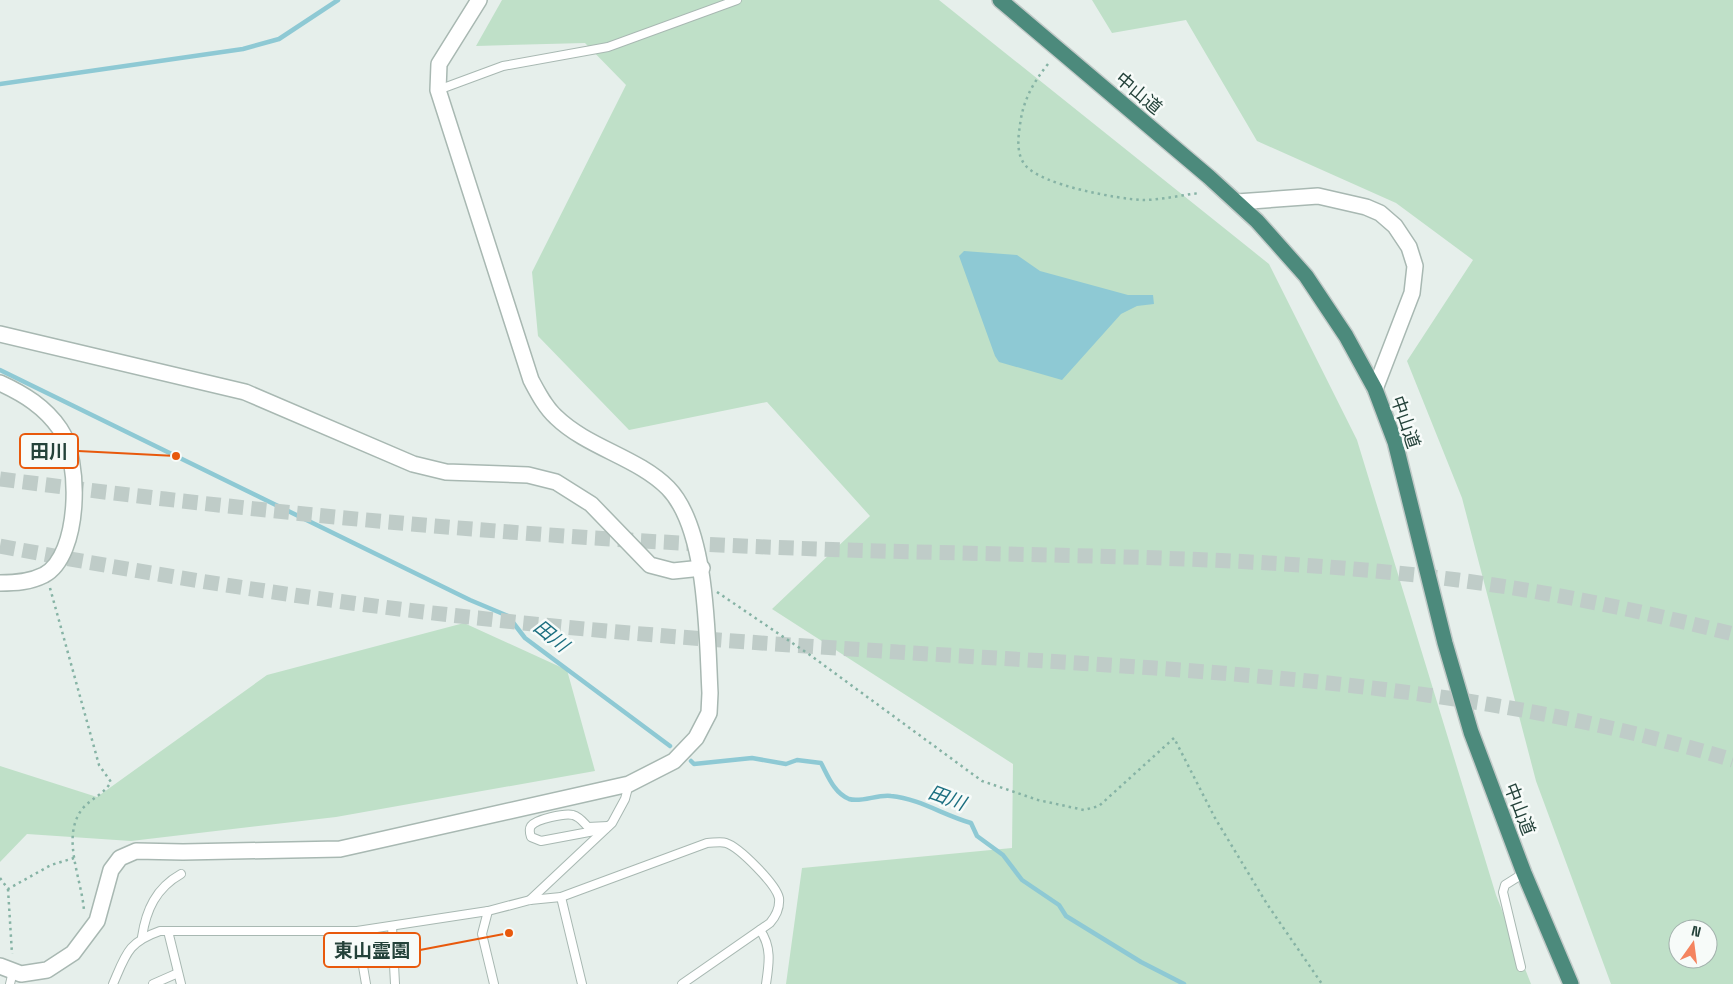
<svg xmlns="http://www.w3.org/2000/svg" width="1733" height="984" font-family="'Space Grotesk','Noto Sans JP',sans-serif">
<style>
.green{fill:#bfe0c8;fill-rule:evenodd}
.water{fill:#8ec9d4}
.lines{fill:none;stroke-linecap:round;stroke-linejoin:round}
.stream{stroke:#8ec9d4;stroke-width:4.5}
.motorway-tunnel{stroke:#bfccc8;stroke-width:15;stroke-dasharray:15 8;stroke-linecap:butt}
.service-casing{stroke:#a8b8b2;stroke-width:10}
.minor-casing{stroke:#a8b8b2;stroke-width:18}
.trunk-casing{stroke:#c2cac8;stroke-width:18}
.path{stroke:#86b3a5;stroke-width:2.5;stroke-dasharray:2.5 4;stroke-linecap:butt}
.service{stroke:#fff;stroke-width:8}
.minor{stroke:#fff;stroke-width:15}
.trunk{stroke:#4c8a7c;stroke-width:15}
.labels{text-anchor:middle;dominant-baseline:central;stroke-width:5;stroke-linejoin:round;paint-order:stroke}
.street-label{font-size:18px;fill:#24423a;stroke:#f7fbf9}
.water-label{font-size:19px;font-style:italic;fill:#1c6f80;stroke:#f7fbf9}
.leader{fill:none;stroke:#e8590c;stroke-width:2}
.callout-dot{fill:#e8590c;stroke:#f7fbf9;stroke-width:2}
.callout{fill:#f7fbf9;stroke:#e8590c;stroke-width:2}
.callout-label{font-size:19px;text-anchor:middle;font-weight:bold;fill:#24423a}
</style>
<rect width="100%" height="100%" fill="#e6efeb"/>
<g class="green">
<path d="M502,0H939L1269,264L1357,440L1496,895L1531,984H786L802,868L1012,848L1013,764L772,609L870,516L767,402L629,430L538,336L532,272L626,85L585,43L476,46Z"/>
<path d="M1092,0H1733V984H1611L1536,781L1462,498L1407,361L1473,260L1396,203L1257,141L1186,20L1112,33ZM1678,929H1708V959H1678Z"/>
<path d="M464,623L567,670L595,771L336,817L131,841L27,834L0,862V766L97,797L267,675Z"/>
</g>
<path class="water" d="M964,251L1017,255L1040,271L1128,295H1153L1154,304L1137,306L1121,314L1062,380L999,362L995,356L959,256Z"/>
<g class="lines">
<g class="stream">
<path d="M0,84L243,49L279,39L338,0"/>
<path d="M0,370L470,600L508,616L525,638L670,746"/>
<path d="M691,761L694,764L752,758L786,764L797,760L821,763C828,776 834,793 849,799C861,803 878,794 891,796C920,799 943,815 971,823L977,836L1003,855L1022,880L1059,905L1066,916L1141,962L1184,984"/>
</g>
<g class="motorway-tunnel">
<path d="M0,479C272,514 545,540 820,549C1032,557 1247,553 1458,580C1551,592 1642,611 1733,634"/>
<path d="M0,546C158,576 318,601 478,618C618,634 758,643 898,652C1178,670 1462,678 1733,760"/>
</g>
<defs>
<g id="service">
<path d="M438,90L503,66L608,47L737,0"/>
<path d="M605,829L541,841L531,837C530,834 529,829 531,826C536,819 565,813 573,815C580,817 583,822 588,827L608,826"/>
<path d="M561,897L582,984"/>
<path d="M530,900L612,823L625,799L629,784"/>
<path d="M488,911L482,934L494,984"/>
<path d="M392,926L395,984"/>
<path d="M760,930C772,947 769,964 766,984"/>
<path d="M168,931L181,984"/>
<path d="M357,931L366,984"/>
<path d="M142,937C146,910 156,888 181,874"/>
<path d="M1521,967L1503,892L1505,885L1524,873"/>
<path d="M10,984L13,971"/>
<path d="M113,984C126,954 128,942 160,931H357L488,911L530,900L561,897L707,843C713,843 721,841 726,843C739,847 776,884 779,898C780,908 776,916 770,923L682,984"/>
<path d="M153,984L178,973"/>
</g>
<g id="minor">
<path d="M1237,202L1318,196L1366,207L1380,213L1395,226L1409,247L1415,266L1412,293L1375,389"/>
<path d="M0,334L245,392L413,464L446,472L528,475L556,482L591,504L650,565L673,571L702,568"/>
<path d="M0,383C24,394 45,407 60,429C81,459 81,555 44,575C30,582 16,583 0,583"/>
<path d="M0,966L21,974L47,970L73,953L97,921L111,870L120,858L136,851L183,852L340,849L629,784L674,761L696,738L709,713L710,693C707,638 708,529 668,488C637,457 588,448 556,417C545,407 538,393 531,380L438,90L439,64L479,0"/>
</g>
<path id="trunk" d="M1000,0L1209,177L1257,221L1306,276L1346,336L1375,389L1395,442L1445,643L1471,732L1524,873L1571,984"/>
</defs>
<use href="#service" class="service-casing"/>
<use href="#minor" class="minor-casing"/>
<use href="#trunk" class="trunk-casing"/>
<g class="path">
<path d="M1048,64C1033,83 1023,100 1020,125C1018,138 1016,155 1026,166C1042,185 1117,199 1143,200C1161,200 1181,195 1200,193"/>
<path d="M50,588L99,765L111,782C104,794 92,798 83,808C60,836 82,879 84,911"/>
<path d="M717,592L810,655L982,781L1038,800L1084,810L1099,806L1174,738L1215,818L1267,904L1322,984"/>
<path d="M0,878L8,889L51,865L74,858"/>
<path d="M8,889L12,954"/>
</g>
<use href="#service" class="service"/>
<use href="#minor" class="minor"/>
<use href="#trunk" class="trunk"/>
</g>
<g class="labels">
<g class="street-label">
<text transform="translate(1139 93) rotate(40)">中山道</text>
<text transform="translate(1406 422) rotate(71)">中山道</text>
<text transform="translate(1520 809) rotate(69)">中山道</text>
</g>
<g class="water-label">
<text transform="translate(551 636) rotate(39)">田川</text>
<text transform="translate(947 798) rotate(20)">田川</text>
</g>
</g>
<path class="leader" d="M176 456L78 451M509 933L420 950"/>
<g class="callout-dot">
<circle cx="176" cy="456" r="5"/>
<circle cx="509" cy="933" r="5"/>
</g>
<g class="callout">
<rect x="20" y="434" width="58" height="34" rx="5"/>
<rect x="324" y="933" width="96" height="34" rx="5"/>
</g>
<g class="callout-label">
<text x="49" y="458">田川</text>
<text x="372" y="957">東山霊園</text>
</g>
<g transform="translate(1693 944) rotate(14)"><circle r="24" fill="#f7fbf9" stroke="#a3b1ad"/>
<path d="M0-4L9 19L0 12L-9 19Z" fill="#f4845f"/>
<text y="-8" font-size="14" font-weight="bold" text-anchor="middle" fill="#24423a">N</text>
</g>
</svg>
